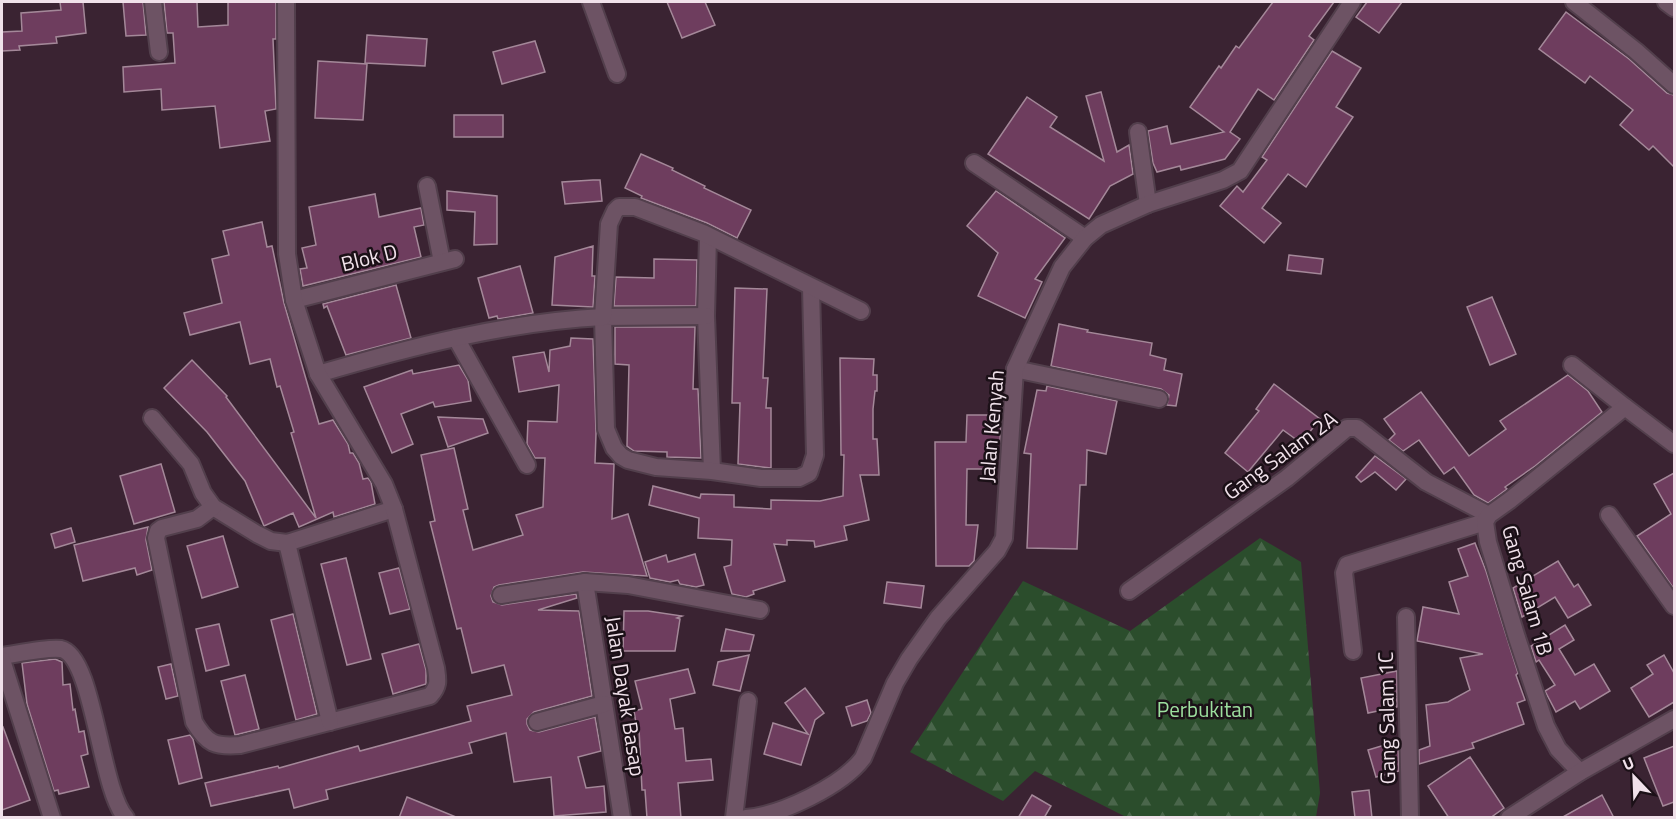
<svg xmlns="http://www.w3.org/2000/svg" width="1676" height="819" font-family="'Titillium Web',sans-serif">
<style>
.forest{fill:url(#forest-firs)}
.building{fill:#6e3d5e;stroke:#a48899;stroke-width:1.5}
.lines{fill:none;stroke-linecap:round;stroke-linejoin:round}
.minor-casing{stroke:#523f4c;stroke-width:20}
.minor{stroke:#6d5364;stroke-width:16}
.labels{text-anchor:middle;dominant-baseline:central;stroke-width:5;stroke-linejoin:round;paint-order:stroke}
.street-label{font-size:21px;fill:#f0e1ea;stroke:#1b1017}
.park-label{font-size:21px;fill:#9de09f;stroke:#1b1017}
</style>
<defs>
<pattern id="forest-firs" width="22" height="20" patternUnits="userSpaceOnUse" patternTransform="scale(1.5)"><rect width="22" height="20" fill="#2b4d2c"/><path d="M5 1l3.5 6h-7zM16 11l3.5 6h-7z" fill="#4a664b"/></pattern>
</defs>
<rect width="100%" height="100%" fill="#3a2332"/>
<path class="forest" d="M1260,538L1301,562L1320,793L1316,817H1126L1035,771L1003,801L910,752L1023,581L1130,631Z"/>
<g class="building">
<path d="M60,2H83L86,33L56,37L57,43L19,46L20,50L2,51V32L22,31L21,13L61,10Z"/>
<path d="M123,2H143L146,35L126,36Z"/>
<path d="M164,2H197L198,27L228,25V2H276V39H273L276,109L265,111L270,141L220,148L215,106L162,110L161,89L124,92L123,67L175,63L173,33H167Z"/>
<path d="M667,2H705L715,25L682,38Z"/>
<path d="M1273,2H1334L1309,36L1314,40L1274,100L1258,89L1230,132L1240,139L1225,159L1181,170L1180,166L1157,172L1153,163L1148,131L1167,126L1171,144L1224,132L1190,107L1219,66L1221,68L1236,46L1239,48Z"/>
<path d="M1367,2H1402L1379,33L1356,17Z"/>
<path d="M1566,12L1629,59L1667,93L1674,95V167L1653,146L1649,150L1620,125L1633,110L1590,76L1585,83L1539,49Z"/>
<path d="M367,35L427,39L425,66L365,63Z"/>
<path d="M535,41L545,72L502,84L493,52Z"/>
<path d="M1332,51L1361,68L1336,107L1353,117L1306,187L1288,174L1262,208L1281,223L1264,243L1220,206L1237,186L1243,192L1267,160L1262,157Z"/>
<path d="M318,61L367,64L363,120L315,118Z"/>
<path d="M1101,92L1117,152L1129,145L1133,174L1110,186L1089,219L988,154L1027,97L1057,117L1050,127L1104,161L1086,96Z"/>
<rect x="454" y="115" width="49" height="22"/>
<path d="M641,154L673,168L672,170L705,186L704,188L751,210L737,238L707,223L641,198L642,196L625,188Z"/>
<path d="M593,180H600L602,201L565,204L562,182Z"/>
<path d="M447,191L497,196V244L474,245L475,212L447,210Z"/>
<path d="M996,191L1065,238L1035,279L1042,282L1025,318L978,296L998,253L967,226Z"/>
<path d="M375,194L379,217L421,208L424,225L414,227L421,257L303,286L300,269L307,268L302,248L316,245L309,207Z"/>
<path d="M262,222L267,247L272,246L284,303L319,424L333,420L348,444L350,453H353L359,463L363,479L368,478L371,482L375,504L334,517L333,512L299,527L293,513L264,526L245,481L207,432L164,388L192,360L227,396L226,397L316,518L291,433L294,432L280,386L277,387L270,359L250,364L240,322L190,335L184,313L222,303L212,259L229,255L223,231Z"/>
<path d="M593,246L592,276H595L593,307L552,305L555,257Z"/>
<path d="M1289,255L1323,259L1321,274L1287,270Z"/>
<path d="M654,259L697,260L696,306H614L616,277L654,278Z"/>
<path d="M520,266L533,313L498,319L497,316L489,318L478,278Z"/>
<path d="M396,285L411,338L346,355L327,306L324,308L323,304Z"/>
<path d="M735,288L767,289L763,378H768L766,408H771V468L738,464L740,403H732Z"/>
<path d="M1492,297L1516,354L1490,365L1467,307Z"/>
<path d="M1059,324L1088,330L1087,332L1152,343L1150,355L1166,359L1164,370L1182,374L1176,406L1167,405L1169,395L1161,389L1051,366Z"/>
<path d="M615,327H695L693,389H698L701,458L667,457V452L634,451L627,446L629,365L615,364Z"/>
<path d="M571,338L593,339L596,433L595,463L614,464L612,519L628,514L647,576L583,572L499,585L494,587L491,596L493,602L502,605L576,594L577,598L538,610L579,611L592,696L534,712L527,719V724L530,730L539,732L595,717L601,751L578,757L586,788L604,786L606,812L554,816L551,777L514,782L506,733L469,743L472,753L326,790L328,799L294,808L289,789L211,806L205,783L278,766L279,768L358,746L360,751L471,721L467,706L512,695L504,665L472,673L461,628L457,629L430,522L435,521L421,455L454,448L468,509L463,510L473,550L523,535L516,515L543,507L545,458H535L527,444L528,421L557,422L559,385L519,392L513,357L544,352L549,372L550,350L570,346Z"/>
<path d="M840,358L874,359L873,375H877V391H875L873,409V439H877L879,475H860L869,520L844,526L847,540L815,547L814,541L787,540V545L774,544L785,581L753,591L754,594L746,597L732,594L724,567L731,565L732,540L698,538L699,518L649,505L653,486L700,498L701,494L734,495V507L771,509V500L820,501L843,496L844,455H841Z"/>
<path d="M459,365L468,380L471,401L435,407L433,402L401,414L413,444L392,453L364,387L412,370L413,374Z"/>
<path d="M1568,375L1588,391L1602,412L1535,466L1505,487L1507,489L1488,503L1474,495L1454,467L1444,474L1419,440L1403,451L1389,440L1395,434L1384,419L1421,392L1469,456L1506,429L1500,421Z"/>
<path d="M1274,384L1320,419L1301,443L1283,430L1248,472L1225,453L1259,411L1256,409Z"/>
<path d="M1047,386L1117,401L1106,454L1087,450L1086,485H1080L1077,549L1027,548L1031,454L1024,453L1037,390L1046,391Z"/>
<path d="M967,415H1001L1000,442L986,441L985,469H967L966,525H978L974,561L969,566H936L935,442H966Z"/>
<path d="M438,417L483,419L488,433L448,447Z"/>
<path d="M1375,456L1406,479L1396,490L1375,472L1361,482L1356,477Z"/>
<path d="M161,464L175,512L134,524L120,476Z"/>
<path d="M1674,473V589L1637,536L1671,514L1654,484Z"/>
<path d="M148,527L146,540L152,570L137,575L135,568L83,581L74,545Z"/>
<path d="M71,528L75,542L55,548L51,534Z"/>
<path d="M223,536L238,587L202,598L187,546Z"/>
<path d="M1475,543L1486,571L1518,673L1516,675L1525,700L1517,703L1524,724L1472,743L1474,748L1419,764V750L1430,746L1426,705L1448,702L1470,690L1460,658L1483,654L1417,641L1423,607L1459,614L1449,582L1468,576L1458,549Z"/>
<path d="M695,554L704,585L696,587L680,584L678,580L670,582L650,578L645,562L666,555L668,562Z"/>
<path d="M346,558L371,659L347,665L321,564Z"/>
<path d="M1558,561L1574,587L1578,584L1591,605L1568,618L1555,597L1522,617L1513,588Z"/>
<path d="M399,568L410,609L390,614L379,573Z"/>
<path d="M887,582L924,586L921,608L884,603Z"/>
<path d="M624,611H648L682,616L677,618L680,619L675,651H623Z"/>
<path d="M293,614L317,714L296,720L271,620Z"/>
<path d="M219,624L229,665L206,671L196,629Z"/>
<path d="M1565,625L1574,640L1559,649L1575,675L1594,664L1610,691L1580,709L1575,701L1556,712L1545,691L1555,685L1539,660L1536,662L1531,646Z"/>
<path d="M726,629L754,635L750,651H721Z"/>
<path d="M419,644L426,670V684L393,694L382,654Z"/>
<path d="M749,655L740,691L713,685L718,662Z"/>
<path d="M1664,655L1674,673V702L1649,717L1631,688L1653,674L1647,665Z"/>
<path d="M55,659L62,662L63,685L70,684L73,710L75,709L79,732L84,731L88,754L81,756L89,787L59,794L58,790L54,791L27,704L22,663Z"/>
<path d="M171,664L178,696L166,699L158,667Z"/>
<path d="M688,669L695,693L670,699L675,729L683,728L686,761L711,759L713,780L678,783L681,818H647L645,790H642L639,729H637L634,711L642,709L635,681Z"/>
<path d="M1397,671V707L1368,713L1361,678Z"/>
<path d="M245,675L259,729L235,735L221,681Z"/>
<path d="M805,688L824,713L815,720L801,765L764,754L773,723L808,734L785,703Z"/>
<path d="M867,700L871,713L867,721L852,726L846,707Z"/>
<path d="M3,727L30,800L2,810V728Z"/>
<path d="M190,735L193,739L202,778L179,784L168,740Z"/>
<path d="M1398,741L1399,771L1376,777L1368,750Z"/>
<path d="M1674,746V802L1663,806L1644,758Z"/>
<path d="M1470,757L1504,808L1490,818H1449L1428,786Z"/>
<path d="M1369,790L1372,818H1355L1352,792Z"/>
<path d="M1032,795L1051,806L1044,818H1018Z"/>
<path d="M1602,795L1614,818H1561Z"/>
<path d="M407,797L456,817V818H399Z"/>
</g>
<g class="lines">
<defs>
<g id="minor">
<path d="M153,2L159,52"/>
<path d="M591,2L617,74"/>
<path d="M1574,2L1636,51L1674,85"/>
<path d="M1666,2L1674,8"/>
<path d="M1138,132L1148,204"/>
<path d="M974,163L1085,238"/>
<path d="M427,186L442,262"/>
<path d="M708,237L706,316L712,471"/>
<path d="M294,300L455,259"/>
<path d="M706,316L603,317L606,429L614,448L621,456L628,460L656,467L712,471L761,478H799L809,473L815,455L811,287"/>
<path d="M456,338L527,465"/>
<path d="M1572,365L1625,407"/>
<path d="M1015,369L1159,399"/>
<path d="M318,374C410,347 507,322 603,317L609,224L615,211L619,207H635L703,233L861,311"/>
<path d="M152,418L191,464L203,493L213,507L257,534L271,541L287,543L394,509"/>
<path d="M213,507L197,519L162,528L158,531L156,538L194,722C207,744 215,747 240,745L430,696C439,686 438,681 436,668L394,509L384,484L318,374L294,300L287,254L286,2"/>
<path d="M1609,515L1674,606"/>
<path d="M287,543L330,722"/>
<path d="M585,582L622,818"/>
<path d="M1129,591L1287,478L1347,428H1357L1426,482L1489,515"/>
<path d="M501,595L585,582L628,585L760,610"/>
<path d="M1406,617L1410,818"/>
<path d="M1353,651L1344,573L1347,565L1485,522"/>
<path d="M2,656C16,654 48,647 61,649C94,656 100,790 126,818"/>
<path d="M2,660L52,818"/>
<path d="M537,722L604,704"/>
<path d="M1580,772L1558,749L1546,726L1517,638L1488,542L1485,522L1489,515L1510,500L1625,407L1674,444"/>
<path d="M734,818L748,701"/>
<path d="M746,818C781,815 842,786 863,758L895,683L909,659L938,618L997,551L1004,538L1015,369L1062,267L1085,238L1101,225L1148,204L1223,180L1240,171L1352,2"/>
<path d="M1509,818L1580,772L1674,719"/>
</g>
</defs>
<use href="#minor" class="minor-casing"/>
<use href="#minor" class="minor"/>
</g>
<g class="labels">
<g class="street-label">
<text transform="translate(369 257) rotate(-14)">Blok D</text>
<text transform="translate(991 426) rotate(-85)">Jalan Kenyah</text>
<text transform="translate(1280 455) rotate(-36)">Gang Salam 2A</text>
<text transform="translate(1528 590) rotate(74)">Gang Salam 1B</text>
<text transform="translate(626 696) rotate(81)">Jalan Dayak Basap</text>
<text transform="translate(1386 718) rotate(-91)">Gang Salam 1C</text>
</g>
<g class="park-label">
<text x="1205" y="709">Perbukitan</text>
</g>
</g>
<rect width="1676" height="819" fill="none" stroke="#f0e1ea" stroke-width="6"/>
<g transform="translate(1634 777) rotate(337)" stroke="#1b1017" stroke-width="4.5" paint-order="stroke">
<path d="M0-4.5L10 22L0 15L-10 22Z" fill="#f0e1ea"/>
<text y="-9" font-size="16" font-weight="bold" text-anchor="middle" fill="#f0e1ea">U</text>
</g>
</svg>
